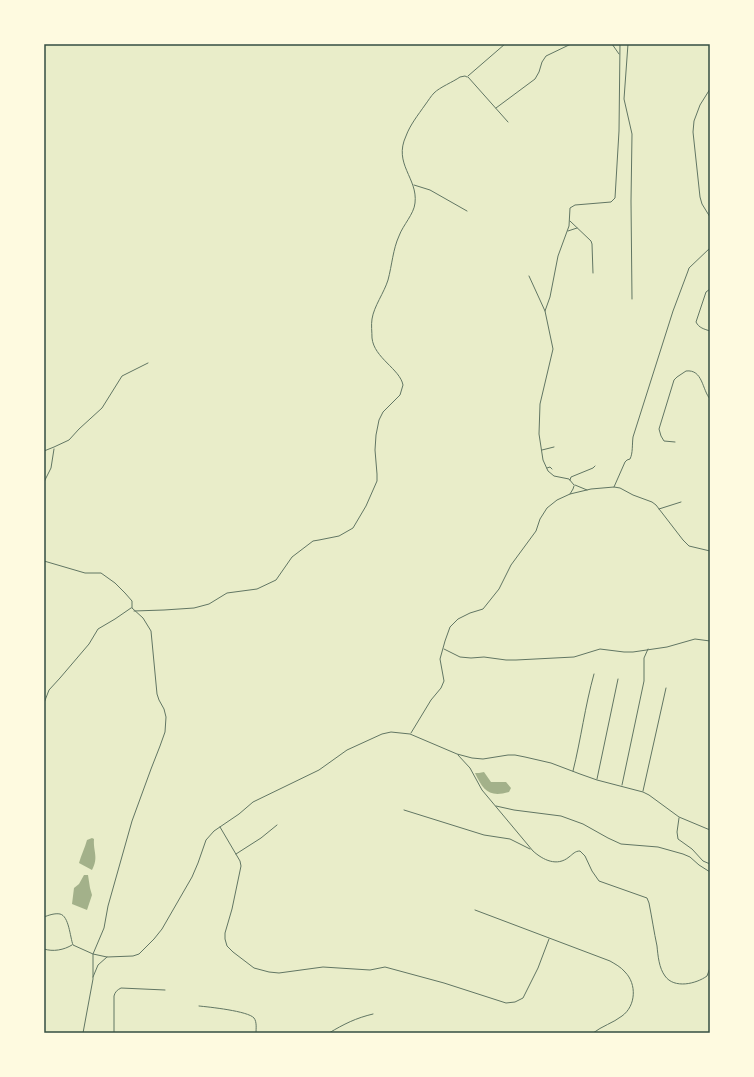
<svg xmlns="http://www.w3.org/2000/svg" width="754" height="1077" font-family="Bitter,serif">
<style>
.water{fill:#a3b18a}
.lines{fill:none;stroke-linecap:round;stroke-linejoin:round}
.minor{stroke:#617663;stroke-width:1}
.neatline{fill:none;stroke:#344e41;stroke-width:1.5}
</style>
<rect width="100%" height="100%" fill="#e9edc9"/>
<g class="water">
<path d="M484,772L491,782H506L511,788L509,792C489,798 483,790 475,773H479Z"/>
<path d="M92,838L94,839C93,852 99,857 92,870L79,863C81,855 85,848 87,840Z"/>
<path d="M84,875H88L90,888L92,895L87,910L72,904L74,888L79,884Z"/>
</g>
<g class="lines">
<g class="minor">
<path d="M612,44L619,54"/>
<path d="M628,44L624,99L632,134L631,201L632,299"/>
<path d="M468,76L505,44"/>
<path d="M468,77L508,122"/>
<path d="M710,89L700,105L694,121L693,132L700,197L702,204L710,217"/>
<path d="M496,108L535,79L539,72L542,62L546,56L571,44"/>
<path d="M414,185L430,190L467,211"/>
<path d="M570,221L591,241L592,244L593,273"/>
<path d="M568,231L577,228"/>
<path d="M529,276L545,311"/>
<path d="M710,289L706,292L696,322C699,328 704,329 710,331"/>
<path d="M675,442L664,441L661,436L659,429L674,380L677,377L686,371C703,369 702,390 710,399"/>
<path d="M542,450L554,447"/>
<path d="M44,451L54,447L69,440L79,429L102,408L122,376L148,363"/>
<path d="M547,468L550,467L552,469"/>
<path d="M570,480L571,477L593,468L595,466"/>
<path d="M44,482L51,468L54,449"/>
<path d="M574,485L569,479L554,476L548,471L543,460L539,434L540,404L553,349L545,311L550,297L558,256L569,226L570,208L575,205L611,202L615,198L619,131L620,44"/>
<path d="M575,485L587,490"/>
<path d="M614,487L625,462L627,460L630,459C633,453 632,445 633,437L673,311L688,271L689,268L710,248"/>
<path d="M570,494L573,489L574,486"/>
<path d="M659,509L681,502"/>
<path d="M710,512V517"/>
<path d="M44,561L85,573H101L115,583L125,593L132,601V608"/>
<path d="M134,611L164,610L194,608L209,604L227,593L257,589L276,580L292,557L313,541L319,540L339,536L353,528L366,506L377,481V474L375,450L376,435L379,420L383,412L400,395L403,385C400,369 374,358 372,338C372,332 371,325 372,319C374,306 384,293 388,280C392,265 393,249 399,236C403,225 414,214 415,203C418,178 393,164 406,136C410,125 418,115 425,105C428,101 431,96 434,93C440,87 453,82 460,77L465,76L467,77"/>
<path d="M444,649L460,657L471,658L484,657L506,660H516L574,657L600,649L624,652H633L667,647L695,639L710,641"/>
<path d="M44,703L49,690L60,678L89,644L98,629L115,619L131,608"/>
<path d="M411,733L431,700L441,688L444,681L440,659L445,641L450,627L458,619L470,613L483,609L499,589L511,565L536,531L540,519L547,508L557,500L570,494L591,489L614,487L620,488L633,495L652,502L656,505L683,540L689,546L710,551"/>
<path d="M458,755L470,768L482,790L533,851C543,860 557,867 569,857C573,854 575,851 580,851L585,856L592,871L599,881L647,898L649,903C652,918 654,932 657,946C658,956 659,968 665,976C674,989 696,984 707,976L710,968"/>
<path d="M573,771C581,739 585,706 594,674"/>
<path d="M597,779L618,679"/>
<path d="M622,785L644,681V658L648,649"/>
<path d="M643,791L666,688"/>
<path d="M496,806L514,810L561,816L583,824L608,838L621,844L658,847L683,854L690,857L699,865L710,872"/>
<path d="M404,810L484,835L510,839L530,849"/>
<path d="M679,818L677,832L678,839L692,849L703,861L710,864"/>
<path d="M220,827L240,861L241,866L232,909L225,933V939L227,946L233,952L254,968L269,972L279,973L323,967L370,970L385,967L444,983L506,1003L515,1002L523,998L538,968L549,939"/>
<path d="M236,854L261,838L277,825"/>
<path d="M475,910L610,961C615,964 621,967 625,972C637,984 636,1006 622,1016C613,1023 602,1026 593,1033"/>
<path d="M44,917C49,915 55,913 60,914C69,916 70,937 73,945L93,954L107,957L133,956L139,954L154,939L162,929L192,877L198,863L206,840L214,831L239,814L253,802L319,770L347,750L382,734L391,732L410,734L457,754L472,758L483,759L508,755H515L525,757L551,763L580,774L597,780L643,792L649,795L679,817L710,830"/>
<path d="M44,949C53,952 64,950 72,945"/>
<path d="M93,977L98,965L107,957"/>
<path d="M199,1006C209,1007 248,1011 254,1018C257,1022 256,1028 256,1033"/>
<path d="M83,1033L93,979V954L104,928L108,906L132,821L151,769L160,746L165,732L166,717L164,709L159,700L157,694L151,631L143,618L132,608"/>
<path d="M114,1033V996C115,992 117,990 121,988L165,990"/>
<path d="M329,1033C344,1024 356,1018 373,1014"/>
</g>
</g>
<rect width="754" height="1077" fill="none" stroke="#fefae0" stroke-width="90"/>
<rect x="45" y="45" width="664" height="987" class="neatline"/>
</svg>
